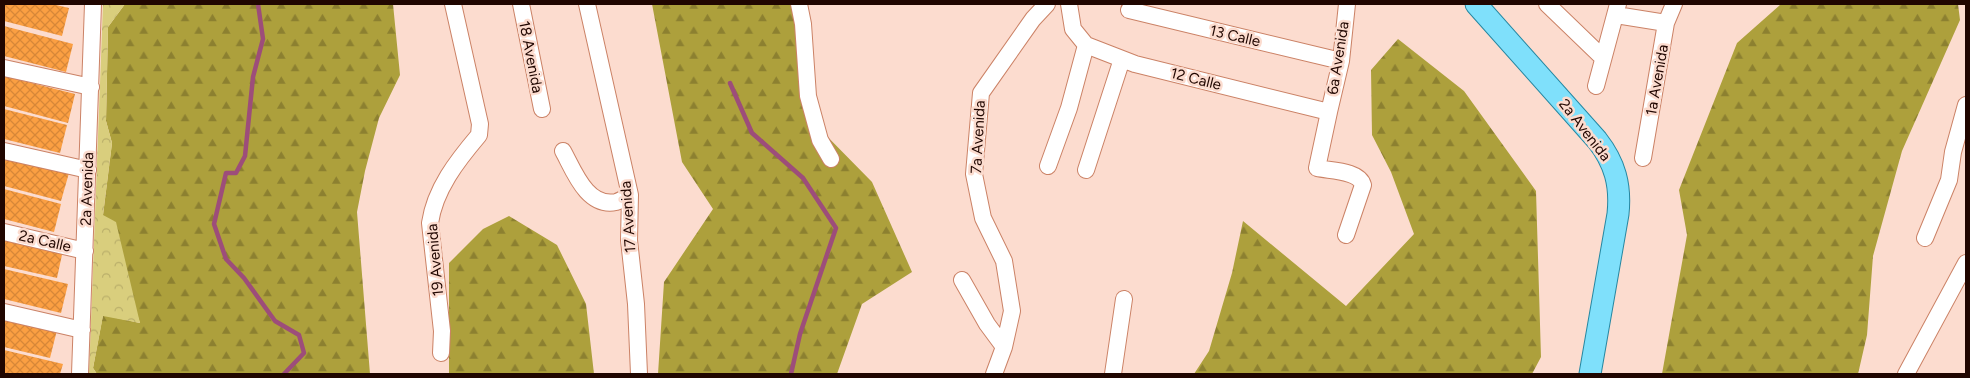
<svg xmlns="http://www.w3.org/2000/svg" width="1970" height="378" viewBox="0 0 1970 378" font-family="Figtree,sans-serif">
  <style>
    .forest { fill: url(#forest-firs) }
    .park { fill: url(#park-crowns) }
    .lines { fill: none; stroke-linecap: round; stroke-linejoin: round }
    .stream { stroke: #9d4d7a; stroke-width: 4.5 }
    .building { fill: url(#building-cross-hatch) }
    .minor-casing { stroke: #cb8266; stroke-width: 18 }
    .major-casing { stroke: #2687a1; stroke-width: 23 }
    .minor { stroke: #fff; stroke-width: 16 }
    .major { stroke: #7fe0fb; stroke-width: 21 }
    .labels { text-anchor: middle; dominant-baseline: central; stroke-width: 5; stroke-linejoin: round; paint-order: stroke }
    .street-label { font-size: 15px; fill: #200600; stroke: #fcdccf }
  </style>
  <defs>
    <pattern id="forest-firs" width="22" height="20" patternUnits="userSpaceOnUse" patternTransform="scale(1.25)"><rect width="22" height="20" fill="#ada03c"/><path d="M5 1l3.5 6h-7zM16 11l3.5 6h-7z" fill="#8c8030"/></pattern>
    <pattern id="park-crowns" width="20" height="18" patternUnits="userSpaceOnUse" patternTransform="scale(1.25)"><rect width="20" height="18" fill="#d9ce7d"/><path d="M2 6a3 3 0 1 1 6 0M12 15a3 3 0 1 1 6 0" fill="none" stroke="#baaf6a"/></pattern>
    <pattern id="building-cross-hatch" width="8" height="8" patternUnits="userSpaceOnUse" patternTransform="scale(1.25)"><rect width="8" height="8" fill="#fb9f42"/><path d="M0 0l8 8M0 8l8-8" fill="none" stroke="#d78738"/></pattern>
  </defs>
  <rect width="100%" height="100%" fill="#fcdccf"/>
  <path class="forest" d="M125 4H393L400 75 379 118 365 171 357 212 370 374H97L93 368 103 315 140 323 103 215 112 143 106 121 108 27Z
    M652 4H793L814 123 872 182 912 272 862 304 837 374H658L664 282 713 209 682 162Z
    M1781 4H1958L1960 20 1902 151 1873 256 1867 335 1858 374H1662L1687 235 1679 190 1737 43Z
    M1398 39 1464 91 1536 191 1541 357 1532 374H1194L1209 351 1232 273 1243 221 1346 306 1414 234 1391 172 1372 135 1371 70Z
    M509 216 557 245 586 304 594 374H449V263L483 229Z"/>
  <path class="park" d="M103 4H125L108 27 106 121 112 143 103 215 116 222 140 323 103 316 93 368 97 374H89Z"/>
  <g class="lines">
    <path class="stream" d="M258 4 263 39 253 77 245 156 236 173H226L214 224 226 259 244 278 275 321 299 335 304 353 284 374
      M730 83 752 133 803 178 836 228 800 334 791 374"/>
  </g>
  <path class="building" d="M4 4H52L69 8 62 36 4 21Z
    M4 26 73 44 66 72 4 56Z
    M4 76 75 94 68 123 4 106Z
    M4 109 67 125 60 153 4 139Z
    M4 156 69 173 61 201 4 186Z
    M4 189 61 204 54 232 4 219Z
    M4 236 63 250 57 278 4 266Z
    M4 269 68 284 61 313 4 299Z
    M4 317 57 330 50 358 4 347Z
    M4 350 63 364 60 374H4Z"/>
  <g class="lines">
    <defs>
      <path id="minor" d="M521 4 542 109
        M587 4 630 195 629 240 636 304 639 374
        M799 4 803 24 808 96 820 140 831 159
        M1069 4 1073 29 1086 45 1135 64 1329 112 1317 168C1330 171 1359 170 1363 185L1346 235
        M1547 4 1602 57
        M1129 10 1341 61
        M1616 15 1666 23
        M4 68 91 87
        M1596 86 1618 4
        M1329 112 1341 61 1347 4
        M4 151 88 170
        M563 151C574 171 587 208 616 202 620 201 626 197 630 195
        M1643 158 1666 23 1674 4
        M1048 166 1069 108 1086 45
        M1086 170 1122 59
        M4 232 85 251
        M1925 238 1949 180 1953 152 1966 105
        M962 280 987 324 1004 347
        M4 312 82 330
        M441 353 442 331 430 223C435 189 457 161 479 135L480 124 453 4
        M80 374 93 4
        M994 374 1004 347 1012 311 1004 261 983 218 974 174 981 93 1033 19 1047 4
        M1113 374 1124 299
        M1906 374 1966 263"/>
      <path id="major" d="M1476 4 1597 140C1615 163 1621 185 1618 214L1590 374"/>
    </defs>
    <use href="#minor" class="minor-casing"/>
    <use href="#major" class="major-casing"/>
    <use href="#minor" class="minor"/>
    <use href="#major" class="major"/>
  </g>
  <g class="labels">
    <g class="street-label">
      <text transform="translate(1235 36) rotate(13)">13 Calle</text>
      <text transform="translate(531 57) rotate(79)">18 Avenida</text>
      <text transform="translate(1338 58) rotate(-81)">6a Avenida</text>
      <text transform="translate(1196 79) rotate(14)">12 Calle</text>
      <text transform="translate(1657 80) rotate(-80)">1a Avenida</text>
      <text transform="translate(1585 130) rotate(52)">2a Avenida</text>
      <text transform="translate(978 137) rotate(-87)">7a Avenida</text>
      <text transform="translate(87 189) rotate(-88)">2a Avenida</text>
      <text transform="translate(628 217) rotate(-94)">17 Avenida</text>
      <text transform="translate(45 241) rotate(13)">2a Calle</text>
      <text transform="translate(435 260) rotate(-95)">19 Avenida</text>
    </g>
  </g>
  <rect width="1970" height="378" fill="none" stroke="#200600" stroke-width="10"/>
</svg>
